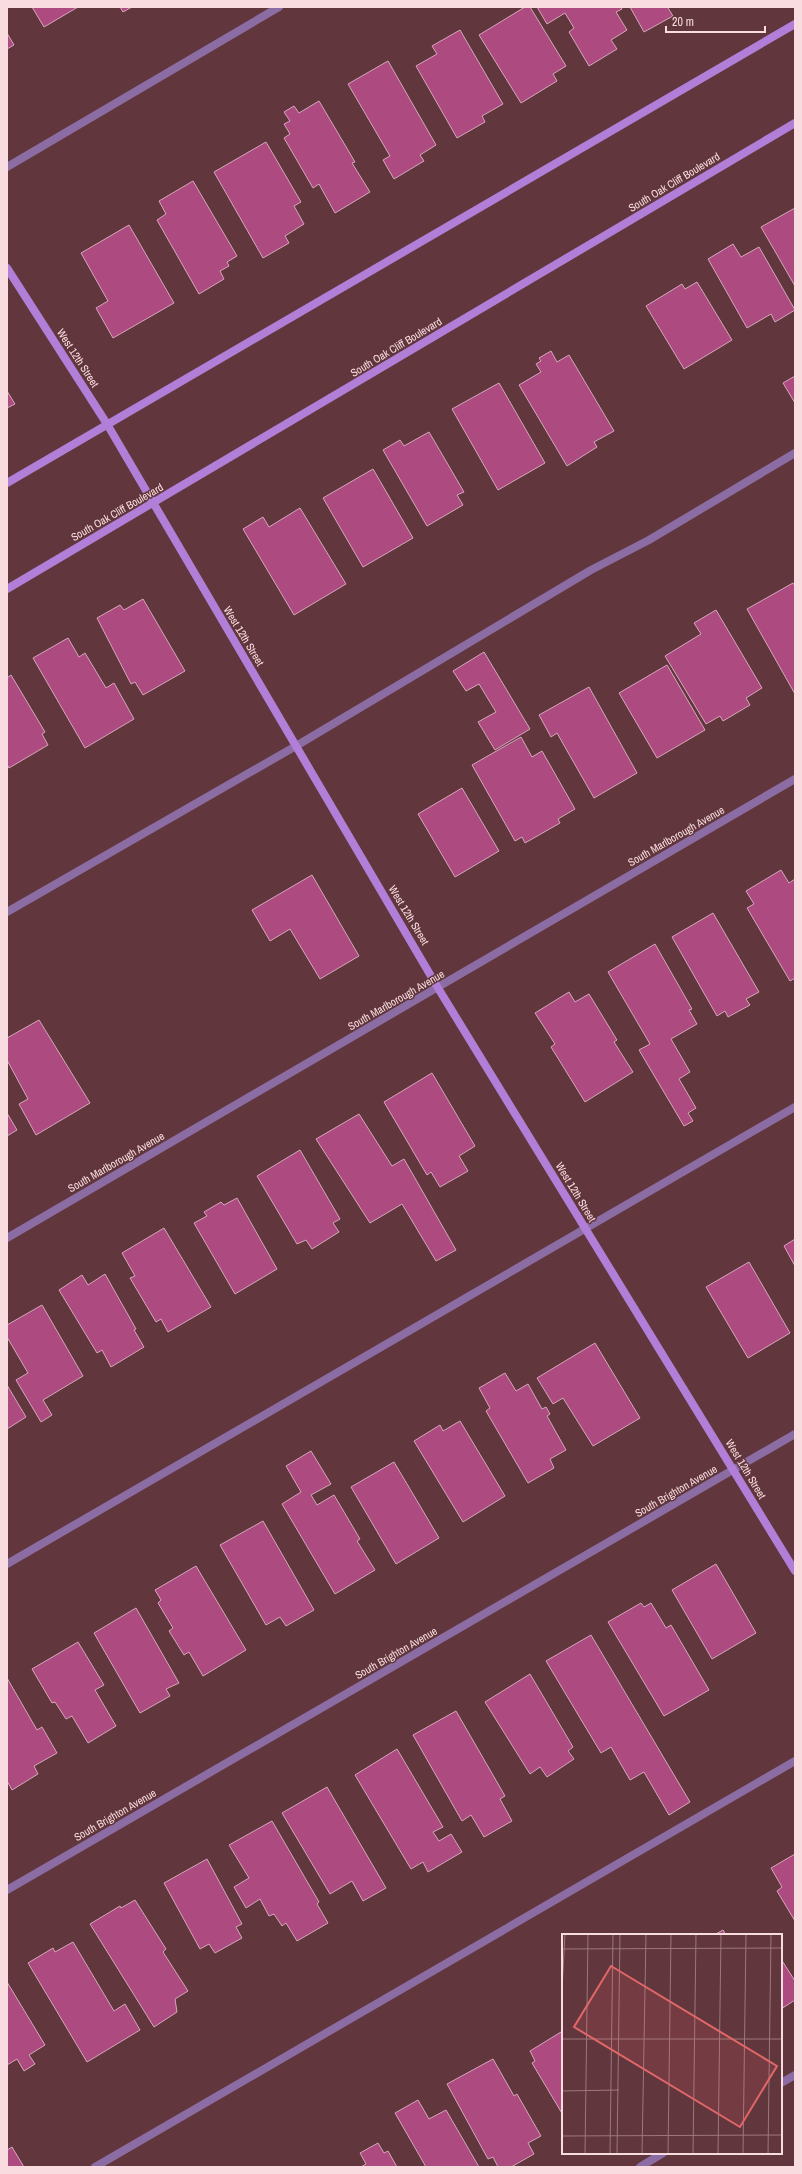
<svg xmlns="http://www.w3.org/2000/svg" width="802" height="2174" viewBox="0 0 802 2174" font-family="'Archivo Narrow',sans-serif">
  <style>
    .building { fill: #ad4b80; stroke: #d5a7bc }
    .lines { fill: none; stroke-linecap: round; stroke-linejoin: round }
    .lane { stroke: #8b6ca3; stroke-width: 8 }
    .street { stroke: #8b6ca3; stroke-width: 8 }
    .secondary { stroke: #b27fd8; stroke-width: 8 }
    .labels { text-anchor: middle; dominant-baseline: central; stroke-width: 3; stroke-linejoin: round; paint-order: stroke }
    .street-label { font-size: 11px; fill: #f8dcdf; stroke: #61363d }
    .inset-road { fill: none; stroke: #9d787e; stroke-width: 1 }
    .view { fill: #e26768; fill-opacity: 0.15; stroke: #e26768; stroke-width: 2 }
    .inset-edge { fill: none; stroke: #f8dcdf; stroke-width: 2 }
  </style>
  <rect width="100%" height="100%" fill="#61363d"/>
  <path class="building" d="M32 7H78L44 27Z
    M120 7H132L123 12Z
    M525 7H530L566 66 553 74 557 81 521 103 479 35Z
    M537 7H621L622 9 616 12 627 30 611 40 617 49 589 66 569 32 574 28 565 13 547 24Z
    M630 7H669L668 8 673 16 644 32Z
    M460 30 503 104 482 116 485 122 457 138 416 66 437 54 432 46Z
    M7 33 14 45 7 49Z
    M388 61 436 145 420 155 424 161 394 179 383 160 390 156 348 84Z
    M319 101 355 162 352 163 370 192 335 213 319 184 313 188 284 138 290 134 284 124 290 121 284 112 294 106 299 113Z
    M266 142 301 202 294 206 304 224 285 236 289 243 263 258 214 172Z
    M193 181 237 256 227 262 229 266 220 271 224 279 199 294 157 220 166 214 159 201Z
    M795 208V286L761 227Z
    M129 225 174 303 113 338 96 308 108 301 81 253Z
    M733 244 741 257 759 247 795 310 775 322 771 314 747 328 708 259Z
    M697 282 732 340 684 369 646 306 682 284 685 289Z
    M551 351 557 362 569 355 614 431 594 442 597 447 567 466 519 385 541 372 536 364 541 361 539 358Z
    M795 376V403L783 383Z
    M499 383 545 463 498 490 452 409Z
    M7 391 15 404 7 408Z
    M429 432 464 492 457 495 463 505 427 526 383 450 400 440 404 446Z
    M373 469 413 538 363 567 323 498Z
    M300 508 346 584 294 615 243 529 263 517 269 527Z
    M793 583 795 586V694L747 609Z
    M143 599 185 671 143 695 135 682 131 684 97 618 120 605 124 610Z
    M716 610 762 688 746 698 750 705 723 721 720 716 706 724 665 656 701 634 694 623Z
    M68 638 79 657 85 653 106 688 114 683 134 719 85 748 33 658Z
    M484 652 530 729 495 750 478 722 496 712 479 684 466 691 453 671Z
    M667 665 705 730 657 758 619 693Z
    M11 675 45 732 42 734 48 745 9 768 7 764V678Z
    M589 687 637 773 594 798 557 733 551 737 539 715Z
    M521 737 532 757 542 751 575 809 558 819 560 823 525 843 522 837 515 841 472 765Z
    M462 788 499 851 455 877 418 814Z
    M781 870 789 883 795 879V978L790 981 747 908 754 904 746 891Z
    M312 875 359 956 320 979 290 929 270 941 252 910Z
    M713 913 759 992 746 999 750 1005 728 1017 725 1011 717 1016 672 937Z
    M655 944 692 1009 689 1010 697 1024 671 1039 690 1072 679 1079 696 1108 688 1113 693 1121 684 1126 639 1050 650 1044 608 972Z
    M569 992 575 1002 589 994 617 1040 614 1042 633 1072 585 1102 551 1047 555 1044 535 1013Z
    M39 1020 90 1103 36 1135 19 1104 28 1099 7 1060V1038Z
    M432 1073 475 1146 459 1156 468 1171 440 1187 431 1172 427 1175 384 1102Z
    M7 1113 17 1130 7 1136Z
    M359 1114 392 1166 404 1159 456 1250 436 1261 402 1204 370 1223 316 1139Z
    M300 1150 340 1219 333 1223 339 1232 312 1249 306 1240 297 1244 257 1176Z
    M237 1198 277 1269 235 1294 194 1223 207 1216 204 1212 221 1202 224 1205Z
    M164 1228 211 1307 168 1332 161 1319 156 1322 130 1278 135 1276 122 1253Z
    M795 1239V1266L784 1246Z
    M749 1262 790 1333 748 1358 706 1287Z
    M105 1274 136 1329 134 1330 144 1347 111 1367 102 1350 97 1353 59 1290 82 1275 88 1285Z
    M42 1305 83 1376 43 1400 52 1415 41 1422 16 1380 28 1373 7 1337V1325Z
    M595 1343 640 1418 593 1446 563 1398 553 1404 537 1378Z
    M505 1373 516 1391 528 1384 542 1409 546 1407 550 1414 547 1416 566 1450 550 1459 554 1468 528 1483 486 1411 490 1408 479 1388Z
    M7 1385 26 1417 7 1429Z
    M460 1421 505 1496 463 1522 414 1441 440 1425 443 1431Z
    M311 1451 331 1484 311 1495 317 1505 334 1495 360 1539 357 1541 375 1570 335 1594 282 1504 301 1492 286 1466Z
    M394 1462 439 1538 396 1564 351 1487Z
    M263 1521 314 1610 286 1626 280 1617 266 1625 220 1545Z
    M716 1564 756 1633 712 1659 672 1590Z
    M196 1566 246 1650 203 1676 189 1652 184 1655 169 1631 173 1628 158 1603 161 1600 155 1590Z
    M641 1603 644 1607 651 1603 666 1628 671 1625 709 1690 664 1716 608 1622Z
    M136 1608 179 1683 166 1689 170 1696 140 1713 94 1633Z
    M591 1635 690 1802 669 1815 644 1772 630 1780 611 1747 601 1753 546 1661Z
    M78 1642 104 1685 95 1690 116 1726 88 1743 72 1716 66 1719 55 1702 52 1703 32 1669Z
    M530 1674 573 1747 568 1751 574 1759 547 1777 540 1767 530 1774 485 1702Z
    M7 1678 37 1730 42 1727 57 1753 34 1766 38 1774 12 1790 7 1781Z
    M456 1711 505 1796 500 1799 512 1821 484 1837 471 1815 462 1821 413 1735Z
    M397 1749 443 1827 433 1832 439 1841 451 1834 462 1852 428 1872 423 1862 411 1869 355 1775Z
    M327 1787 386 1888 363 1901 352 1881 330 1894 282 1813Z
    M272 1821 319 1902 317 1904 328 1923 297 1941 286 1923 282 1926 274 1914 269 1916 260 1899 246 1908 234 1887 249 1878 229 1845Z
    M795 1854V1921L777 1891 782 1887 771 1868Z
    M207 1859 242 1924 236 1927 242 1938 215 1953 209 1944 200 1949 164 1883Z
    M135 1900 166 1949 163 1952 188 1991 175 1999 177 2012 154 2027 90 1924 120 1906 121 1908Z
    M723 1930 726 1935H714Z
    M73 1942 114 2011 125 2004 140 2030 87 2062 28 1963 53 1948 55 1952Z
    M781 1959 795 1981V2000L781 2009Z
    M7 1982 45 2045 29 2055 35 2064 24 2071 17 2059 7 2065Z
    M561 2032 563 2035V2115L532 2063 535 2061 530 2051Z
    M493 2059 514 2096 517 2094 541 2136 528 2143 534 2154 511 2167H498L493 2157 488 2159 447 2084Z
    M418 2100 429 2119 446 2110 479 2167H426L395 2113Z
    M378 2143 384 2153 388 2151 397 2167H361L366 2164 360 2153Z
    M12 2147 24 2167H7V2150Z"/>
  <g class="lines">
    <path class="lane" d="M7 167 279 7
      M7 912 296 746 591 570 649 540 795 453
      M7 1564 795 1107
      M95 2167 795 1761"/>
    <path class="street" d="M7 1238 795 779
      M7 1890 795 1434
      M781 2083 795 2075
      M640 2167 663 2153"/>
    <path class="secondary" d="M7 268 107 424 438 988 795 1571
      M7 483 795 24
      M7 589 795 123"/>
  </g>
  <g class="labels">
    <g class="street-label">
      <text transform="translate(674 182) rotate(-31)">South Oak Cliff Boulevard</text>
      <text transform="translate(396 347) rotate(-31)">South Oak Cliff Boulevard</text>
      <text transform="translate(78 358) rotate(57)">West 12th Street</text>
      <text transform="translate(117 512) rotate(-30)">South Oak Cliff Boulevard</text>
      <text transform="translate(244 636) rotate(59)">West 12th Street</text>
      <text transform="translate(676 836) rotate(-30)">South Marlborough Avenue</text>
      <text transform="translate(409 915) rotate(59)">West 12th Street</text>
      <text transform="translate(396 1000) rotate(-30)">South Marlborough Avenue</text>
      <text transform="translate(116 1162) rotate(-30)">South Marlborough Avenue</text>
      <text transform="translate(576 1192) rotate(59)">West 12th Street</text>
      <text transform="translate(746 1469) rotate(59)">West 12th Street</text>
      <text transform="translate(676 1491) rotate(-30)">South Brighton Avenue</text>
      <text transform="translate(396 1653) rotate(-30)">South Brighton Avenue</text>
      <text transform="translate(115 1815) rotate(-30)">South Brighton Avenue</text>
    </g>
  </g>
  <g transform="translate(562 1934)">
    <rect width="220" height="220" fill="#61363d"/>
    <path class="inset-road" d="M0 15 220 14M0 55 3 0M0 105H220M0 157 57 156M0 202 220 201M23 220 26 0M48 220 51 0M55 220 58 0M80 220 84 0M106 220 109 0M131 220 134 0M156 220 159 0M181 220 184 0M206 220 209 0"/>
    <path class="view" d="M49 32 215 132 178 193 12 93Z"/>
    <rect width="220" height="220" class="inset-edge"/>
  </g>
  <rect width="802" height="2174" fill="none" stroke="#f8dcdf" stroke-width="16"/>
  <path d="M666 26v6h99v-6" fill="none" stroke="#f8dcdf" stroke-width="2"/>
  <text x="672" y="26" font-size="12" fill="#f8dcdf" stroke="#61363d" stroke-width="3" paint-order="stroke">20 m</text>
</svg>
